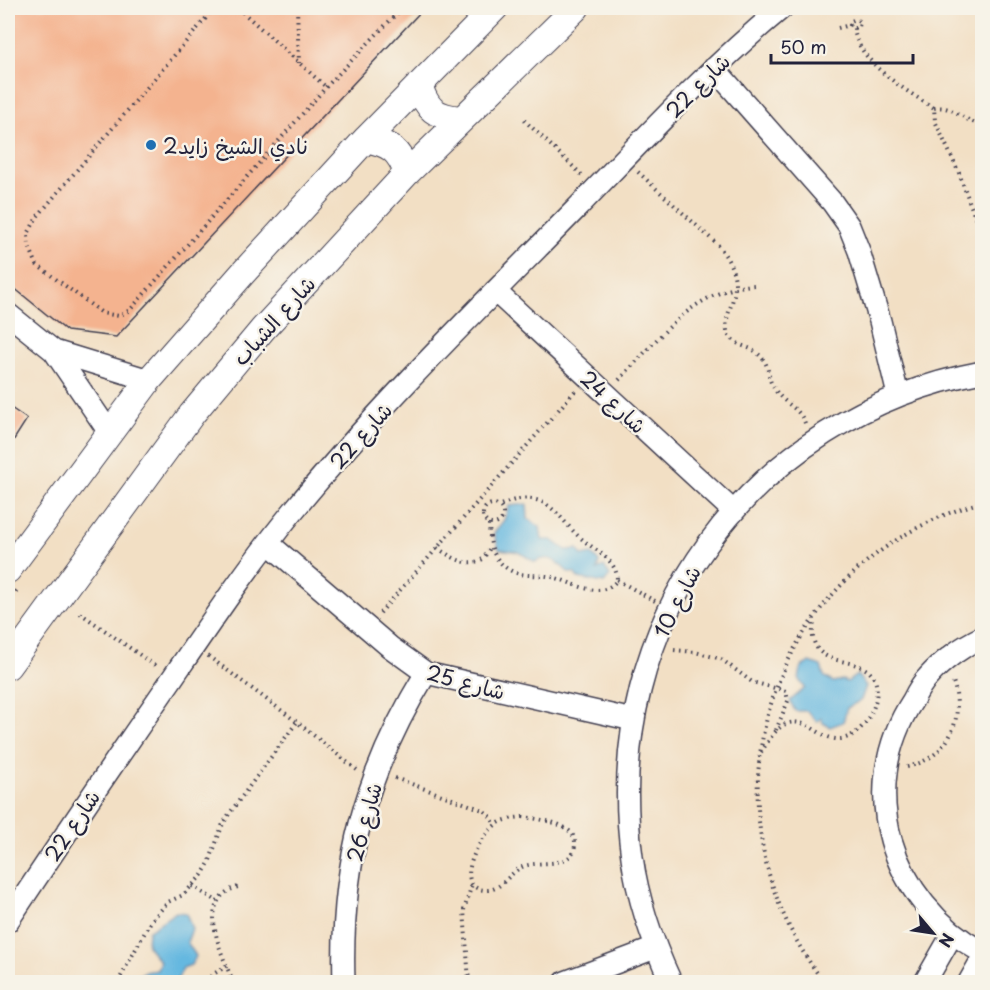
<svg xmlns="http://www.w3.org/2000/svg" width="990" height="990" viewBox="0 0 990 990" font-family="'Playpen Sans','Playpen Sans Arabic',sans-serif">
  <style>
    .water { fill: #65b8e0; stroke: #446d8e; stroke-width: 1.5 }
    .building { fill: #f4b38f }
    .lines { fill: none; stroke-linecap: round; stroke-linejoin: round }
    .minor-casing { stroke: #413e50; stroke-width: 24 }
    .tertiary-casing { stroke: #413e50; stroke-width: 28 }
    .path { stroke: #413e50; stroke-width: 4; stroke-dasharray: 1.5 4.5; stroke-linecap: butt }
    .minor { stroke: #fff; stroke-width: 21 }
    .tertiary { stroke: #fff; stroke-width: 26 }
    .poi-dot { fill: #1f6fb2; stroke: #f7f3e8; stroke-width: 2 }
    .labels { text-anchor: middle; dominant-baseline: central; stroke-width: 5; stroke-linejoin: round; paint-order: stroke }
    .street-label { font-size: 21px; fill: #22223b; stroke: #f7f3e8 }
    .poi-label { font-size: 21px; fill: #22223b; stroke: #f7f3e8; text-anchor: start }
  </style>
  <rect width="100%" height="100%" fill="#f7f3e8"/>
  <filter id="ink" filterUnits="userSpaceOnUse"><feTurbulence type="fractalNoise" baseFrequency=".0167" numOctaves="2"/><feDisplacementMap in="SourceGraphic" scale="12" xChannelSelector="R" yChannelSelector="G"/><feConvolveMatrix kernelMatrix="1 2 1 2 8 2 1 2 1" color-interpolation-filters="sRGB"/></filter>
  <filter id="wash" filterUnits="userSpaceOnUse"><feTurbulence type="fractalNoise" baseFrequency=".008" numOctaves="4" result="noise"/><feDisplacementMap in="SourceGraphic" scale="24" xChannelSelector="R" yChannelSelector="G"/><feGaussianBlur stdDeviation="1.35" result="paint"/><feColorMatrix in="noise" values="0 0 0 0 0 0 0 0 0 0 0 0 0 0 0 0 0 1.4 0 .05"/><feComposite in="paint" operator="in"/></filter>
  <g filter="url(#wash)">
    <rect width="100%" height="100%" fill="#f2dfc4"/>
    <path class="water" d="M527 504 528 519 540 527 542 540H552L566 550 578 549 582 556 592 554 599 562 597 570 604 566 610 576 604 583 578 578 574 573H569C558 563 550 553 535 562L519 552 499 549 494 533 504 520 509 506Z
      M810 662 821 666 824 676 833 682 842 680 847 682 857 675 866 686 861 700 847 708 843 722 830 727 823 723 821 718 817 722 807 711H795L790 701 805 688 799 680 801 667Z
      M176 912 186 913 192 929 187 942 196 956 191 965 183 968 176 982H137V977L144 972 157 970 160 962 147 945 148 931Z"/>
    <g id="blocks">
      <path class="building" d="M8 8H424L116 337 67 331 8 283Z
        M8 406 27 419 8 449Z"/>
    </g>
  </g>
  <g filter="url(#ink)">
    <use href="#blocks" fill-opacity="0" stroke="#413e50" stroke-width="1.5"/>
    <g class="lines">
      <defs>
        <path id="minor" d="M714 68 832 202 849 226 859 251 880 321 898 395
          M495 291 733 511
          M8 314 54 351 109 432
          M54 351 149 380
          M268 543 390 647 426 673 633 720
          M982 637C963 646 942 661 928 677 922 683 917 692 913 700 855 789 890 902 982 952
          M8 921C60 842 113 764 167 686 208 626 248 566 294 510 381 404 479 308 575 210 642 141 708 69 782 8
          M344 982C340 865 365 773 426 673
          M565 982 655 948
          M671 982C653 943 638 901 632 857 599 624 752 415 982 372
          M925 982 953 933
          M969 982 982 959"/>
        <path id="tertiary" d="M419 85C427 110 435 116 460 119
          M366 139C390 144 399 150 407 173
          M8 570 149 380 243 273 366 139 495 8
          M8 666 192 414 263 329 407 173 576 8"/>
      </defs>
      <use href="#minor" class="minor-casing"/>
      <use href="#tertiary" class="tertiary-casing"/>
      <path class="path" d="M212 8 207 17 37 217 28 234 29 246 37 265 102 313 119 316 130 310 326 87 402 8
        M238 8 326 87
        M297 8 299 63
        M387 8 395 14
        M838 28 850 25
        M854 28 859 27 860 22 856 19 851 21 850 25 854 28C857 62 908 92 934 108L935 121 959 173 982 237
        M934 108C953 104 964 122 982 125
        M524 120 582 175
        M638 172 719 246C731 263 739 278 733 299 729 313 724 321 728 335 731 338 735 342 739 344 744 347 751 348 756 352 773 366 765 375 774 388 783 405 800 406 806 426
        M619 380C660 338 692 290 754 285
        M483 514a10 10 0 1 1 20 0a10 10 0 1 1-20 0Z
        M489 524C490 541 490 554 504 566 519 579 535 573 552 577 571 581 601 602 617 580 617 573 615 568 611 563 603 553 591 547 582 539 566 527 556 505 536 500 523 496 511 501 500 505
        M437 548C452 557 466 568 483 559L490 548
        M617 580 655 601
        M8 601 17 590
        M80 613 157 667
        M380 613 575 391
        M674 650 695 652 721 659 752 682 786 691 788 701 776 730
        M208 656 297 722 357 770
        M761 752C769 741 776 726 789 723 808 719 819 737 836 739 861 742 885 700 874 678 861 654 818 670 813 637 812 632 814 625 814 619
        M907 767C950 757 966 718 952 678
        M395 778 483 810 491 817 495 825
        M523 817C539 819 576 823 575 844 575 850 572 856 566 859 553 866 535 861 522 867 509 873 502 889 488 890 449 891 480 834 497 824 505 819 514 818 523 817Z
        M192 886 217 901
        M118 982 151 921 168 902 183 895 202 875 209 863 222 826 229 814 297 722
        M200 982 227 966
        M233 982C222 954 194 899 238 887
        M469 982 464 910 472 884
        M824 982C689 808 769 562 982 502"/>
      <use href="#minor" class="minor"/>
      <use href="#tertiary" class="tertiary"/>
    </g>
  </g>
  <circle class="poi-dot" cx="151" cy="145" r="6"/>
  <g class="labels">
    <g class="street-label">
      <text transform="translate(697 85) rotate(-45)">شارع 22</text>
      <text transform="translate(273 320) rotate(-48)">شارع الشباب</text>
      <text transform="translate(614 401) rotate(43)">شارع 24</text>
      <text transform="translate(360 435) rotate(-48)">شارع 22</text>
      <text transform="translate(676 601) rotate(-63)">شارع 10</text>
      <text transform="translate(466 681) rotate(15)">شارع 25</text>
      <text transform="translate(363 822) rotate(-75)">شارع 26</text>
      <text transform="translate(71 825) rotate(-56)">شارع 22</text>
    </g>
    <g class="poi-label">
      <text x="163" y="145">نادي الشيخ زايد2</text>
    </g>
  </g>
  <rect width="990" height="990" fill="none" stroke="#f7f3e8" stroke-width="30"/>
  <g transform="translate(933 933) rotate(119)" stroke="#f7f3e8" stroke-width="4.5" paint-order="stroke">
  <path d="M0-4.5L10 22L0 15L-10 22Z" fill="#22223b"/>
  <text y="-9" font-size="16" font-weight="bold" text-anchor="middle" fill="#22223b">N</text>
  </g>
  <path d="M771 54v9h142v-9" fill="none" stroke="#22223b" stroke-width="3"/>
  <text x="780" y="54" font-size="18" fill="#22223b" stroke="#f7f3e8" stroke-width="4.5" paint-order="stroke">50 m</text>
</svg>
